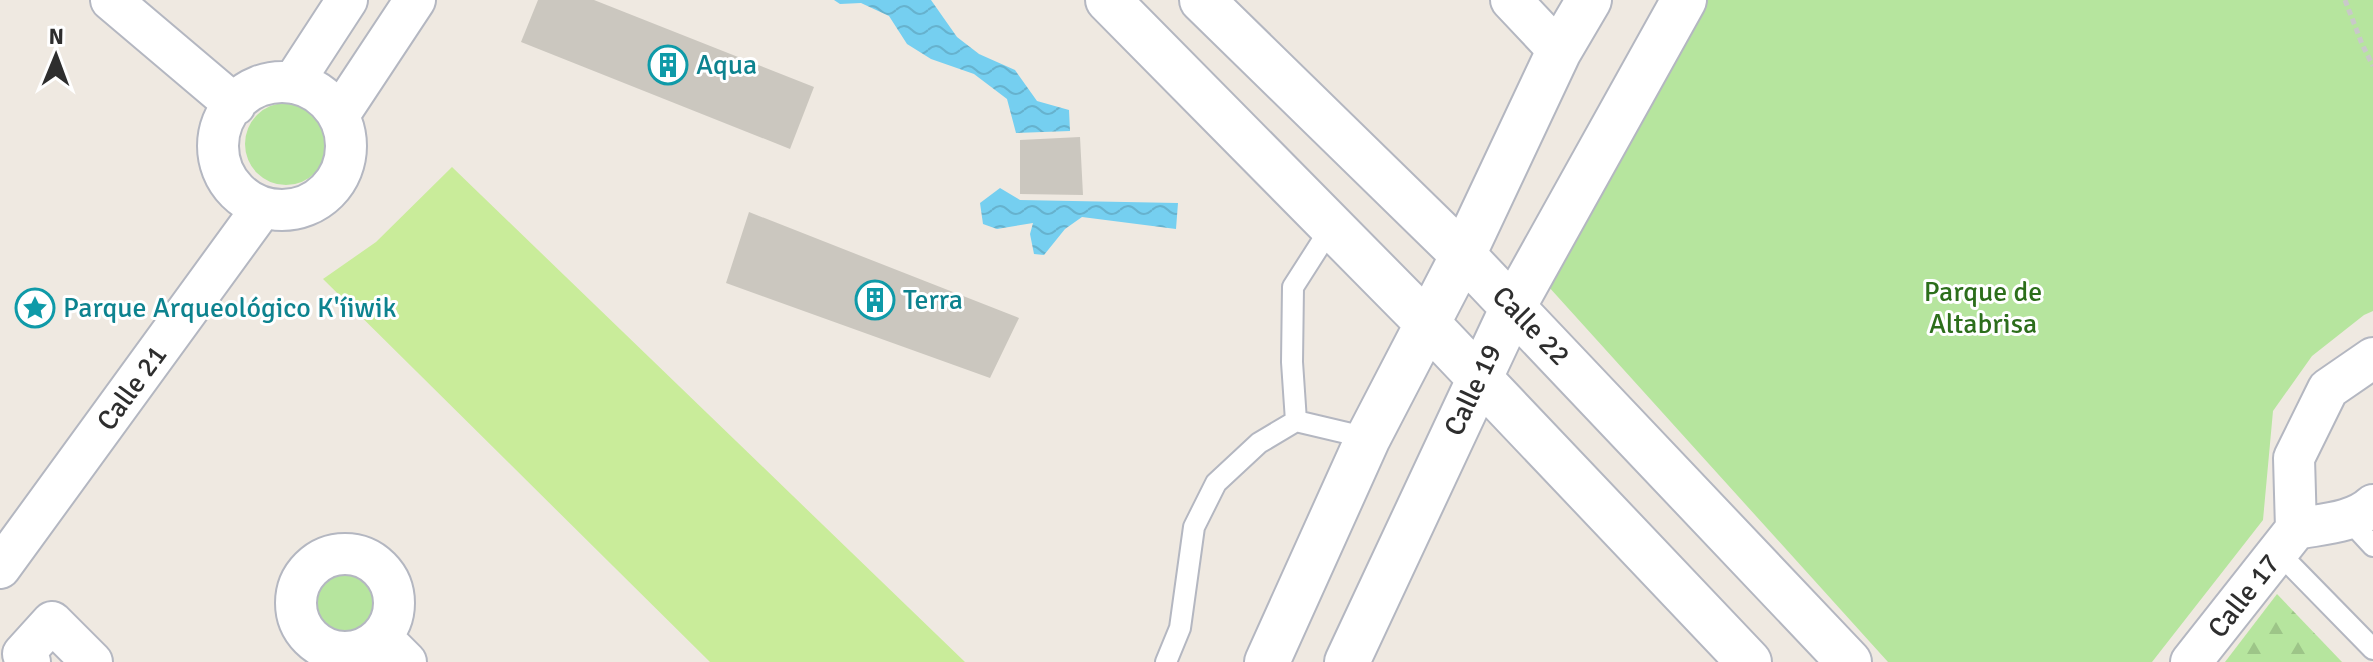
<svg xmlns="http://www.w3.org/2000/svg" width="2373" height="662" viewBox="0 0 2373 662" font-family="Signika,sans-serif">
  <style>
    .green { fill: #b6e59e }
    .forest { fill: url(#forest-firs) }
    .pitch { fill: #c9ec9a }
    .water { fill: url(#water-waves) }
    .building { fill: #cbc7bf }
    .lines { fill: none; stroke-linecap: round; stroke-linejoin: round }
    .lane-casing { stroke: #b4b7c1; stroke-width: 24 }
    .street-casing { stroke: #b4b7c1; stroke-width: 44 }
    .secondary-casing { stroke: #b4b7c1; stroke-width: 48 }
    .path { stroke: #c9c9c9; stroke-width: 5; stroke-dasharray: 6 4; stroke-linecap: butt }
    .lane { stroke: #fff; stroke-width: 20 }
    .street { stroke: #fff; stroke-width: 40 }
    .secondary { stroke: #fff; stroke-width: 44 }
    .labels { text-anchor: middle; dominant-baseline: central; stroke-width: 6; stroke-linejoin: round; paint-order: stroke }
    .culture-label { font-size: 28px; fill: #0d838f; stroke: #fff; text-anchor: start }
    .park-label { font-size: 28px; fill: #2c6e1b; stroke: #fff }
    .street-label { font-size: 28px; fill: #2e2e2e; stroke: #fff }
  </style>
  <defs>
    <pattern id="forest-firs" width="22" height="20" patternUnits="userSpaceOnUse" patternTransform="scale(2)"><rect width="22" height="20" fill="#b6e59e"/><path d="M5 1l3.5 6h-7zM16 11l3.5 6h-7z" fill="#9dc588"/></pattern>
    <pattern id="water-waves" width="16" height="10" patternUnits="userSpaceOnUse" patternTransform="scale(2)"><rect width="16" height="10" fill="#75cff0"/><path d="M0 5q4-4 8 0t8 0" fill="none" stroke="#66b2ce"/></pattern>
  </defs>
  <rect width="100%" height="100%" fill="#efe9e1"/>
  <path class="green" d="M1702 0H2373V311L2364 315 2312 356 2273 411 2263 520 2152 662H1888L1548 286Z
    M245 144a41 41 0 1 1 82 0a41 41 0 1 1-82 0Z
    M312 602a34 34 0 1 1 68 0a34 34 0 1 1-68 0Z"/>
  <path class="forest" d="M2277 594 2342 662H2225Z"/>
  <path class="pitch" d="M452 167 965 662H710L323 279 376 242Z"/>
  <path class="water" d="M834 0H931L957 37 979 54 1015 70 1037 101 1069 110 1070 131 1016 133 1007 99 974 74 931 59 907 44 889 16 861 3 840 4Z
    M1000 188 1020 200 1178 203 1176 229 1082 217 1065 229 1044 255 1034 254 1030 234 1033 223 997 229 983 224 980 203Z"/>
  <path class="building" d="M538 0H594L814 87 790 149 521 42Z
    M1080 137 1083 195 1020 194V140Z
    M749 212 1019 318 990 378 726 283Z"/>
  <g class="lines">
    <defs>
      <path id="lane" d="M1332 226 1293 287 1292 362 1296 421 1368 438
        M2348 519 2373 546
        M2278 552 2373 649
        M1166 662 1180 628 1194 527 1216 483 1259 443 1296 421"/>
      <path id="street" d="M111 0 235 105
        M1511 0 1559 51
        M218 146a64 64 0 1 1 128 0a64 64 0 1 1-128 0Z
        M293 83 347 0
        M339 115 415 0
        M2296 529C2321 524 2354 523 2373 505
        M296 603a49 49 0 1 1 98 0a49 49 0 1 1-98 0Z
        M0 568 262 208
        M381 637 406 662
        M30 662 23 654 52 622 92 662
        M2191 662 2296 529 2294 458 2328 389 2373 358"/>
      <path id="secondary" d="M1108 0 1428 324 1749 662
        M1202 0 1463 255 1849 662
        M1267 662 1368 438 1463 255 1559 51 1589 0
        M1347 662 1513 307 1684 0"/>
    </defs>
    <use href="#lane" class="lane-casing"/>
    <use href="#street" class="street-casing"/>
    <use href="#secondary" class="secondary-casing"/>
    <path class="path" d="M2345 0 2362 44 2373 66"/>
    <use href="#lane" class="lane"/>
    <use href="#street" class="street"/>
    <use href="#secondary" class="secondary"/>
  </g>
  <defs>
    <symbol id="building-ring" viewBox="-11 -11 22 22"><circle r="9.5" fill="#fff" stroke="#0f9aa8" stroke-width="1.5"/><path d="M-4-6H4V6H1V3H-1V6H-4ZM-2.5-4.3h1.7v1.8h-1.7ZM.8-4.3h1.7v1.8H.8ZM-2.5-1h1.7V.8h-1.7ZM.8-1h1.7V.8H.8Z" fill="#0f9aa8"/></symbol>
    <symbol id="sight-ring" viewBox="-11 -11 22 22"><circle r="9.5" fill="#fff" stroke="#0f9aa8" stroke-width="1.5"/><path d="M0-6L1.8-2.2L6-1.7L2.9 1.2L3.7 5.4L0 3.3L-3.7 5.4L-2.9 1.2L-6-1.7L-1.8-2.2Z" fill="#0f9aa8"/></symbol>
  </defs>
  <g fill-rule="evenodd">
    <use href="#building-ring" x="646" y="43" width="44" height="44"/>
    <use href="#building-ring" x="853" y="278" width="44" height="44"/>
    <use href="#sight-ring" x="13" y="286" width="44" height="44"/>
  </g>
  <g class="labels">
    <g class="culture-label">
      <text x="696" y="65">Aqua</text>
      <text x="903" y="300">Terra</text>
      <text x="63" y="308">Parque Arqueológico K'íiwik</text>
    </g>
    <g class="park-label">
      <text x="1983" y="292">Parque de<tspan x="1983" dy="32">Altabrisa</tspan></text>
    </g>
    <g class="street-label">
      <text transform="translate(1531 326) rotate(46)">Calle 22</text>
      <text transform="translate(132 388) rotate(-54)">Calle 21</text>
      <text transform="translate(1473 390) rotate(-65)">Calle 19</text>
      <text transform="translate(2244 596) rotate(-52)">Calle 17</text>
    </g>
  </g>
  <g transform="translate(56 56) rotate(1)" stroke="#ffffff" stroke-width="6" paint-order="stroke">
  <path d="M0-6L14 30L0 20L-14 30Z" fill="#2e2e2e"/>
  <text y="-12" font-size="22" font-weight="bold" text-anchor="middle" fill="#2e2e2e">N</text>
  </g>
</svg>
